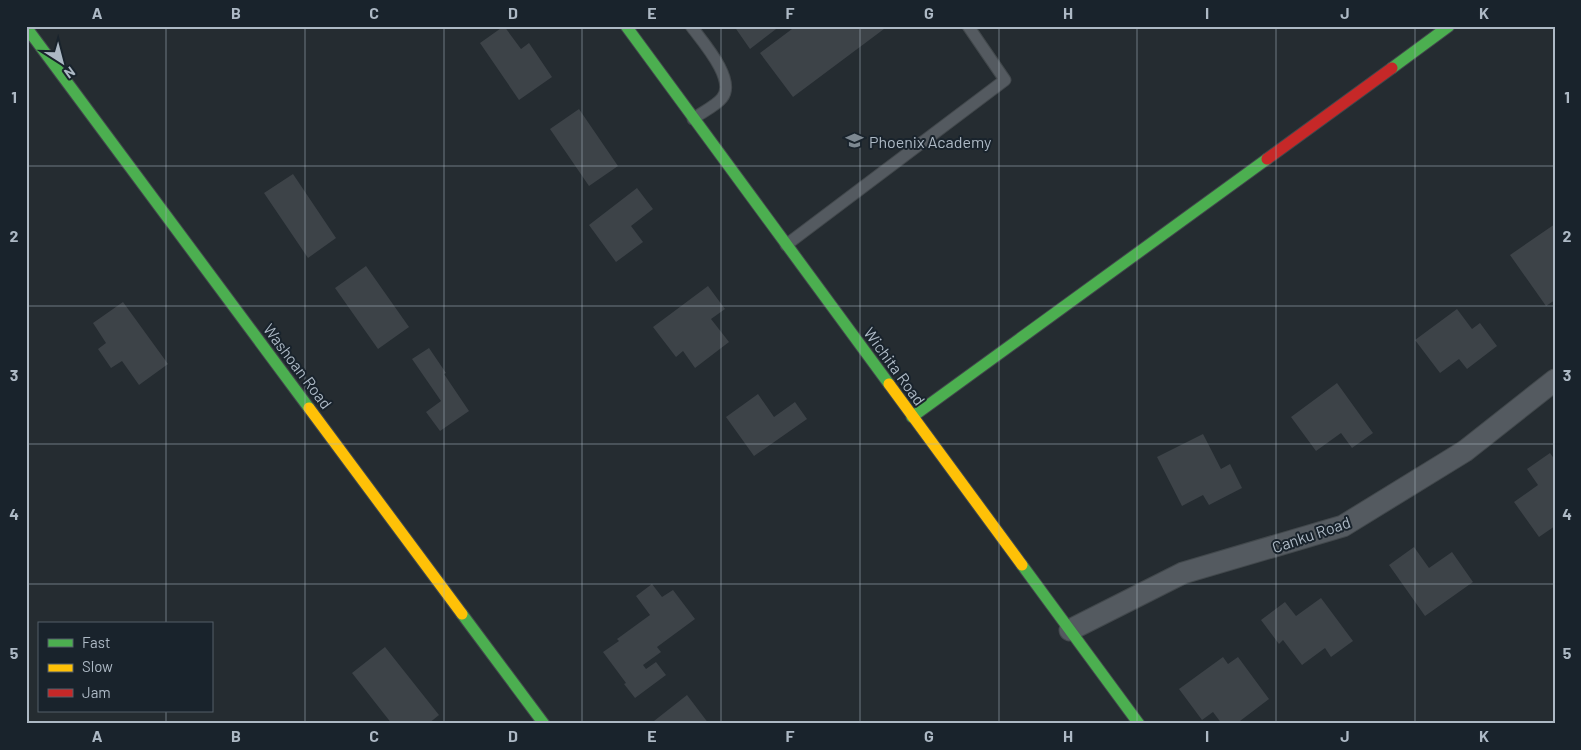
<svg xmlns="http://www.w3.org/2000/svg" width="1581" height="750" viewBox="0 0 1581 750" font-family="Barlow,sans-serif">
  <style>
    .building { fill: #3d4348 }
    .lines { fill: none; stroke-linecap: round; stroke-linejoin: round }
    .lane-casing { stroke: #42484c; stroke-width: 13 }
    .street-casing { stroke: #42484c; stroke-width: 23 }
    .fast-casing { stroke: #42484c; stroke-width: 13 }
    .slow-casing { stroke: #42484c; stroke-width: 13 }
    .jam-casing { stroke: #42484c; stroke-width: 13 }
    .lane { stroke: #545a60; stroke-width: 11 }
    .street { stroke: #545a60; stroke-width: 21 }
    .fast { stroke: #4caf50; stroke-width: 11 }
    .slow { stroke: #ffc107; stroke-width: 11 }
    .jam { stroke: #c62828; stroke-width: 11 }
    .grid { fill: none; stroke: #adb9c5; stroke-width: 1; stroke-opacity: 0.55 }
    .labels { text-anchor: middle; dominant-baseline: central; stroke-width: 4; stroke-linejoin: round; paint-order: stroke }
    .poi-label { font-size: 16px; fill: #adb9c5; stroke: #19232c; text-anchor: start }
    .street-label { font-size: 16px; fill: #adb9c5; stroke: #19232c }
    .neatline { fill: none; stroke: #adb9c5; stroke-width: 2 }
    .grid-label { font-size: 16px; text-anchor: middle; font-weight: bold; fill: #adb9c5 }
  </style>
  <rect width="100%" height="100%" fill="#252c31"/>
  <path class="building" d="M504 26 521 49 529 43 552 77 519 100 480 43Z
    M734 26H780L750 49Z
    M796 26H888L793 97 760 53Z
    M579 109 618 166 589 186 550 129Z
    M293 174 336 238 308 258 264 193Z
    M637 188 653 209 631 226 643 242 616 262 589 225Z
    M1555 224V300L1546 306 1510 255Z
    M366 266 409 327 378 349 335 288Z
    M708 286 725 309 711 319 729 342 695 368 683 351 676 357 653 327Z
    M123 302 168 364 139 385 122 361 111 368 98 349 106 343 93 323Z
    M1457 309 1472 329 1480 323 1497 346 1467 369 1459 359 1440 373 1415 340Z
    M429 348 446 373 444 374 469 411 440 431 426 412 441 401 412 359Z
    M1337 383 1373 433 1352 448 1341 433 1316 451 1291 417Z
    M758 394 774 417 795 402 807 419 754 456 726 417Z
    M1203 434 1221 469 1230 464 1242 488 1209 505 1203 495 1182 506 1157 457Z
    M1550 453 1555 460V526L1539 537 1514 502 1538 485 1527 469Z
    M1414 547 1429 568 1452 552 1473 582 1425 616 1389 565Z
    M652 584 662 597 673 590 695 619 657 647 661 652 643 665 646 669 656 662 666 675 635 698 624 684 626 683 603 652 619 641 617 639 650 615 636 596Z
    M1321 598 1353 641 1331 657 1325 648 1302 665 1283 640 1279 644 1261 620 1285 602 1296 616Z
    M385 647 439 715 428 724H392L352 673Z
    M1223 657 1228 664 1238 657 1269 699 1236 724H1222L1213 712 1202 720 1179 689Z
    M687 695 709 724H656L654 721Z"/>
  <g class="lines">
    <defs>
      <path id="lane" d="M691 26C702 41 737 80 722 98 717 105 701 113 693 119
        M786 245 1005 80 968 26"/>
      <path id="street" d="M1070 630 1183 573 1343 526 1465 451 1555 380"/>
      <path id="fast" d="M626 26 889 384
        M26 27 309 408
        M1392 68 1449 26
        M912 417 1267 159
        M1022 565 1139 724
        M462 614 544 724"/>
      <path id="slow" d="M889 384 1022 565
        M309 408 462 614"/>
      <path id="jam" d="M1267 159 1392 68"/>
    </defs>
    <use href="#lane" class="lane-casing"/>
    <use href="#street" class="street-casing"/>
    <use href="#fast" class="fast-casing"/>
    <use href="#slow" class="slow-casing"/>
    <use href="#jam" class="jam-casing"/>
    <use href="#lane" class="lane"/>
    <use href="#street" class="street"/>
    <use href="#fast" class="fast"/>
    <use href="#slow" class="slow"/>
    <use href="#jam" class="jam"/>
  </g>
  <path class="grid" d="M166 26V624M305 26V724M444 26V724M582 26V724M721 26V724M860 26V724M999 26V724M1137 26V724M1276 26V724M1415 26V724M26 166H1555M26 306H1555M26 444H1555M26 584H1555M166 711V724"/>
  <defs>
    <symbol id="school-bare" viewBox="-9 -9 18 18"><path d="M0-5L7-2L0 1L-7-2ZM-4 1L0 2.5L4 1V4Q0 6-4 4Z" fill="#7d8891" stroke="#19232c" stroke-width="2.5" paint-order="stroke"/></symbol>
  </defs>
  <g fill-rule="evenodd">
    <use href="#school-bare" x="842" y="128" width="25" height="25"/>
  </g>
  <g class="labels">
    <g class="poi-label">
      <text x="869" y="141">Phoenix Academy</text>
    </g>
    <g class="street-label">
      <text transform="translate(298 366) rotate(53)">Washoan Road</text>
      <text transform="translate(895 366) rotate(54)">Wichita Road</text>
      <text transform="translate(1311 534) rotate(-19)">Canku Road</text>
    </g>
  </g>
  <rect width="1581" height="750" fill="none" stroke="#19232c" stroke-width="55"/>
  <rect x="38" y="622" width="175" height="90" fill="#19232c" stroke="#545f69"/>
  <rect x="48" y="639" width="25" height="8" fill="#4caf50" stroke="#545f69"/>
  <text x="82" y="648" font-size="15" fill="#adb9c5">Fast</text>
  <rect x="48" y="664" width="25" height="8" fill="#ffc107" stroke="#545f69"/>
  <text x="82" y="672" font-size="15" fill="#adb9c5">Slow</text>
  <rect x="48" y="689" width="25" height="8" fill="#c62828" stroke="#545f69"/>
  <text x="82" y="698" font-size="15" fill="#adb9c5">Jam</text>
  <g transform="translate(62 62) rotate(144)" stroke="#19232c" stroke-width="4" paint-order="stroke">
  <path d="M0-4L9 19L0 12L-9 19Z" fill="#adb9c5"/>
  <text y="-8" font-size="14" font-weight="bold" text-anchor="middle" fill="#adb9c5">N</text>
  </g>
  <rect x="28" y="28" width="1526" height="694" class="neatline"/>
  <g class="grid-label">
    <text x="97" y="19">A</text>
    <text x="236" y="19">B</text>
    <text x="374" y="19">C</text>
    <text x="513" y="19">D</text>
    <text x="652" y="19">E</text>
    <text x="790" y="19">F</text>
    <text x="929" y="19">G</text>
    <text x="1068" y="19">H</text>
    <text x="1207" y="19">I</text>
    <text x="1345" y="19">J</text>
    <text x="1484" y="19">K</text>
    <text x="14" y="103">1</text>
    <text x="1567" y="103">1</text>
    <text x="14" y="242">2</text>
    <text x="1567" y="242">2</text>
    <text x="14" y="381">3</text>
    <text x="1567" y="381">3</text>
    <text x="14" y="520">4</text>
    <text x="1567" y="520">4</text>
    <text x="14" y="659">5</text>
    <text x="1567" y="659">5</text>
    <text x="97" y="742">A</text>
    <text x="236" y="742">B</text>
    <text x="374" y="742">C</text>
    <text x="513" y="742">D</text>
    <text x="652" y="742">E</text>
    <text x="790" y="742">F</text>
    <text x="929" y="742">G</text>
    <text x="1068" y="742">H</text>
    <text x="1207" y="742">I</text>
    <text x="1345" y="742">J</text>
    <text x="1484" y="742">K</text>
  </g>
</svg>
